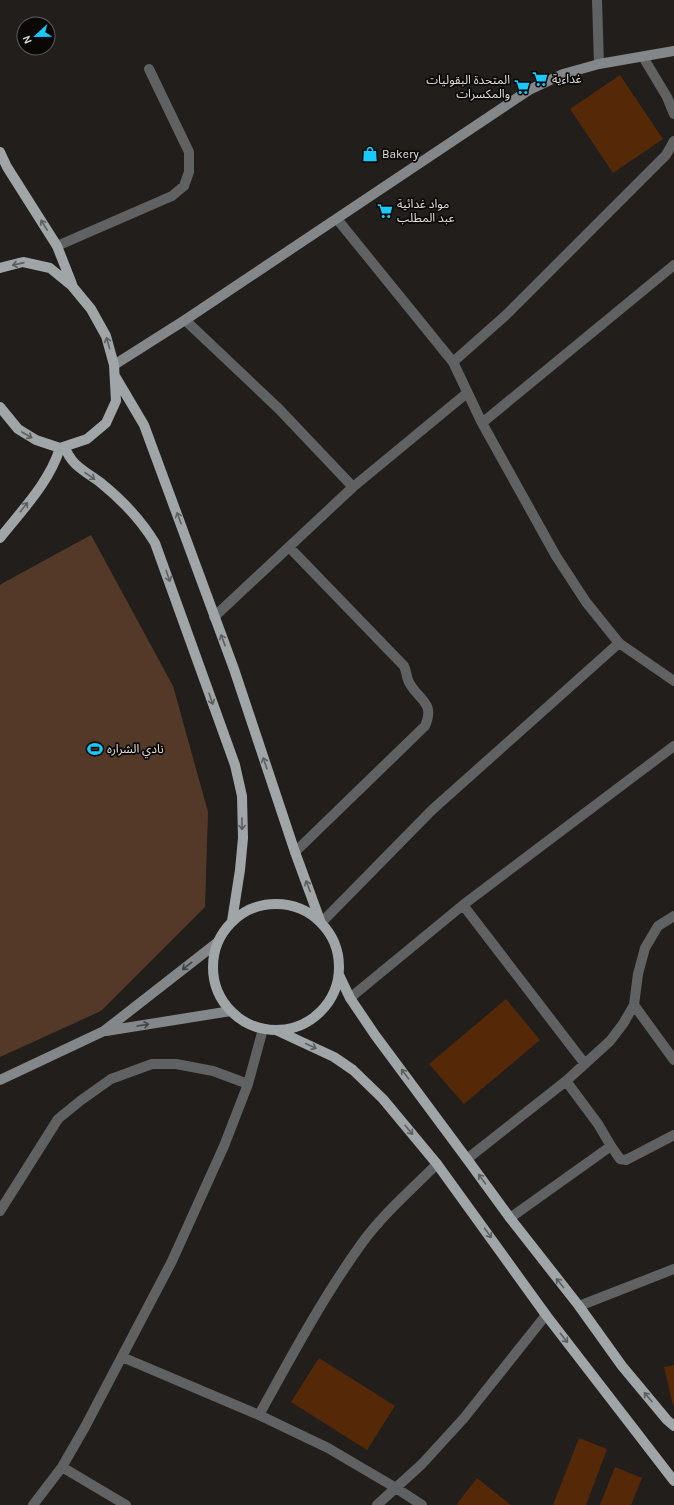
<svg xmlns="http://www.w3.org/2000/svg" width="674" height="1505" viewBox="0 0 674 1505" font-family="Karla,'Noto Sans Arabic',sans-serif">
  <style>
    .green { fill: #553928 }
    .building { fill: #552908 }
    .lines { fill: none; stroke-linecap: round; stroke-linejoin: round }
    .street { stroke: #5f6162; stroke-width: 10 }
    .secondary { stroke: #838789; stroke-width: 10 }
    .primary { stroke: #a0a5a7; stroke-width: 10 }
    .oneway { stroke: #5c5e5f }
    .oneway2 { stroke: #404142 }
    .labels { text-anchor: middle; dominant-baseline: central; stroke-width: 3.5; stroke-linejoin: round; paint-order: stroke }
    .poi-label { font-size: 12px; fill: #e2dfde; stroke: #0a0807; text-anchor: start }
  </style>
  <rect width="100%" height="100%" fill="#221e1b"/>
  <path class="green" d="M91 535 173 686 208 812 205 907 101 1011 0 1057V585L3 583Z"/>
  <path class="building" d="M620 75 663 139 613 173 570 109Z
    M506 999 540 1040 464 1104 429 1064Z
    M319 1358 395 1406 367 1450 291 1402Z
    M674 1365V1405H673L664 1367Z
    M579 1438 607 1449 586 1505H553Z
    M615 1467 642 1478 631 1505H600Z
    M477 1478 511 1505H458L457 1504Z"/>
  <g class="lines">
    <path class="street" d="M597 0 599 64
      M643 57 667 97 674 114
      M337 219 453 362 482 423 556 556 586 602 619 643 674 681
      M57 246 172 196 184 186 189 172V152L149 69
      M185 320 279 409 353 487
      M453 362 506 315 666 155 674 141
      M482 423 674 265
      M289 547 404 666C407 672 406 678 410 684 420 701 435 703 425 726L295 852
      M214 617 353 487 467 393
      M463 905 585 1064
      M321 923 432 810 619 643
      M350 998 463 905 674 746
      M634 1005 674 1060
      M611 1146 620 1159 626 1160 674 1135
      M467 1159 566 1081 610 1041 623 1024 634 1005 638 974 645 948 658 926 674 916
      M0 1211 58 1119 80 1101 111 1079 152 1064H176L213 1071 248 1084
      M510 1218 611 1146 598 1124 566 1081
      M579 1306 674 1269
      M122 1357 259 1415 328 1448 396 1488 422 1505
      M259 1415C291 1357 323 1297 362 1243 383 1214 412 1189 437 1164
      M62 1467 126 1505
      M33 1505 62 1467 85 1427 172 1261 224 1146 248 1084 263 1029
      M377 1505 422 1464 464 1418 546 1315"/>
    <path class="secondary" d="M114 365 185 320 529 90 563 74 599 64 674 51
      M106 1031 231 1011
      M0 1080 104 1031 218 942"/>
    <path class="primary" d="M0 152 7 167 57 246 72 284
      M0 268 23 262 50 268 72 286 91 309 106 336 114 365 116 401 106 423 87 439 60 448 36 440 18 429 0 407
      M115 376 144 425 234 669 295 852 321 923
      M65 447C71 466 87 472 101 483 122 500 141 520 155 543L235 765 242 796 243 838 240 870 232 921
      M0 538C22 510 49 483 60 448
      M213 967a63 63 0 1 1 126 0a63 63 0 1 1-126 0Z
      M339 975 350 998 375 1035 467 1159 510 1218 579 1306 622 1366 667 1420 674 1426
      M276 1030 334 1057 353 1070 383 1099 437 1164 546 1315 674 1481"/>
  </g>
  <defs><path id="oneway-shaft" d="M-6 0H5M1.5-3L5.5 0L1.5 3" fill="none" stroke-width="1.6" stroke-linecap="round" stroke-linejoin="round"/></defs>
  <g class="oneway">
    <use href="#oneway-shaft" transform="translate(44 225) rotate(-122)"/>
    <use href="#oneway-shaft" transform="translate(18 264) rotate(167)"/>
    <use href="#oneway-shaft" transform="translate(108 343) rotate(-106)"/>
    <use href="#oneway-shaft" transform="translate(27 435) rotate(30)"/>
    <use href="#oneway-shaft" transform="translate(90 476) rotate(35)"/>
    <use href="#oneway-shaft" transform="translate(24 507) rotate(-52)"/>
    <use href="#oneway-shaft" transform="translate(179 518) rotate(-110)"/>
    <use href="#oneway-shaft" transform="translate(168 576) rotate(71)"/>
    <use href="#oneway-shaft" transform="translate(223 640) rotate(-110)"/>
    <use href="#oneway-shaft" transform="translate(211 699) rotate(71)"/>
    <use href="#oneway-shaft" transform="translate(265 763) rotate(-109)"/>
    <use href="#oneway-shaft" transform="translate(242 824) rotate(89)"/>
    <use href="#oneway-shaft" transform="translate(308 886) rotate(-111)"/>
    <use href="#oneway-shaft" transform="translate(311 1046) rotate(25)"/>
    <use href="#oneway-shaft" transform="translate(405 1074) rotate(-127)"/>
    <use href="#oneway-shaft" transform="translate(409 1130) rotate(50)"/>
    <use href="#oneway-shaft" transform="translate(482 1179) rotate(-126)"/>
    <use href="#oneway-shaft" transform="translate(488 1233) rotate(54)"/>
    <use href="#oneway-shaft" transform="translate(560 1283) rotate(-128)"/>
    <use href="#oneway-shaft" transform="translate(564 1338) rotate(52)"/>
    <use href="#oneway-shaft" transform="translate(648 1397) rotate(-130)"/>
  </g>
  <g class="oneway2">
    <use href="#oneway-shaft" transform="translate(187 966) rotate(142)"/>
    <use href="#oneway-shaft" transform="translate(143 1025) rotate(-9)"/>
  </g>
  <defs>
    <symbol id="supermarket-bare" viewBox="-9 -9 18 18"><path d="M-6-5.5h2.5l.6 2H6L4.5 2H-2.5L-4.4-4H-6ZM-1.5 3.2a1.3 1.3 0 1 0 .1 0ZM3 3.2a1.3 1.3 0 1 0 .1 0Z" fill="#18cafc" stroke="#0a0807" stroke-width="2.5" paint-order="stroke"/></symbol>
    <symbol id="shop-bare" viewBox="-9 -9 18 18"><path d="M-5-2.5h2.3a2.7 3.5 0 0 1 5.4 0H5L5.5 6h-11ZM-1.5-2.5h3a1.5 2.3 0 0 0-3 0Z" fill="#18cafc" stroke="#0a0807" stroke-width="2.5" paint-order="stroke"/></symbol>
    <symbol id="stadium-bare" viewBox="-9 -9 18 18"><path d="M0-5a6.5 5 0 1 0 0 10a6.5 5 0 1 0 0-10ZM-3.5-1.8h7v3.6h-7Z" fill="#18cafc" stroke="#0a0807" stroke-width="2.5" paint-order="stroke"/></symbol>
  </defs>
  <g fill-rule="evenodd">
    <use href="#supermarket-bare" x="529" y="68" width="22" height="22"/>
    <use href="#supermarket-bare" x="511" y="76" width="22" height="22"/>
    <use href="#shop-bare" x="359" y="143" width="22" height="22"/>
    <use href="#supermarket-bare" x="374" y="200" width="22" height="22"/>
    <use href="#stadium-bare" x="84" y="738" width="22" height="22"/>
  </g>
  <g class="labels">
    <g class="poi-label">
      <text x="552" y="79">غداءية</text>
      <text x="510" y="80" text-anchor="end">المتحدة البقوليات<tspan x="510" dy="14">والمكسرات</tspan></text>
      <text x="382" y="154">Bakery</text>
      <text x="397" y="204">مواد غدائية<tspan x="397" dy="14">عبد المطلب</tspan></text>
      <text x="107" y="749">نادي الشراره</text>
    </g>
  </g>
  <g transform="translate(36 36) rotate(248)"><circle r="19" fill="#0a0807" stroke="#605e5d"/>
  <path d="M0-3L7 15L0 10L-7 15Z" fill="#18cafc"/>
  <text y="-6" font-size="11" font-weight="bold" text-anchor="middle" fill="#e2dfde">N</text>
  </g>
</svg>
